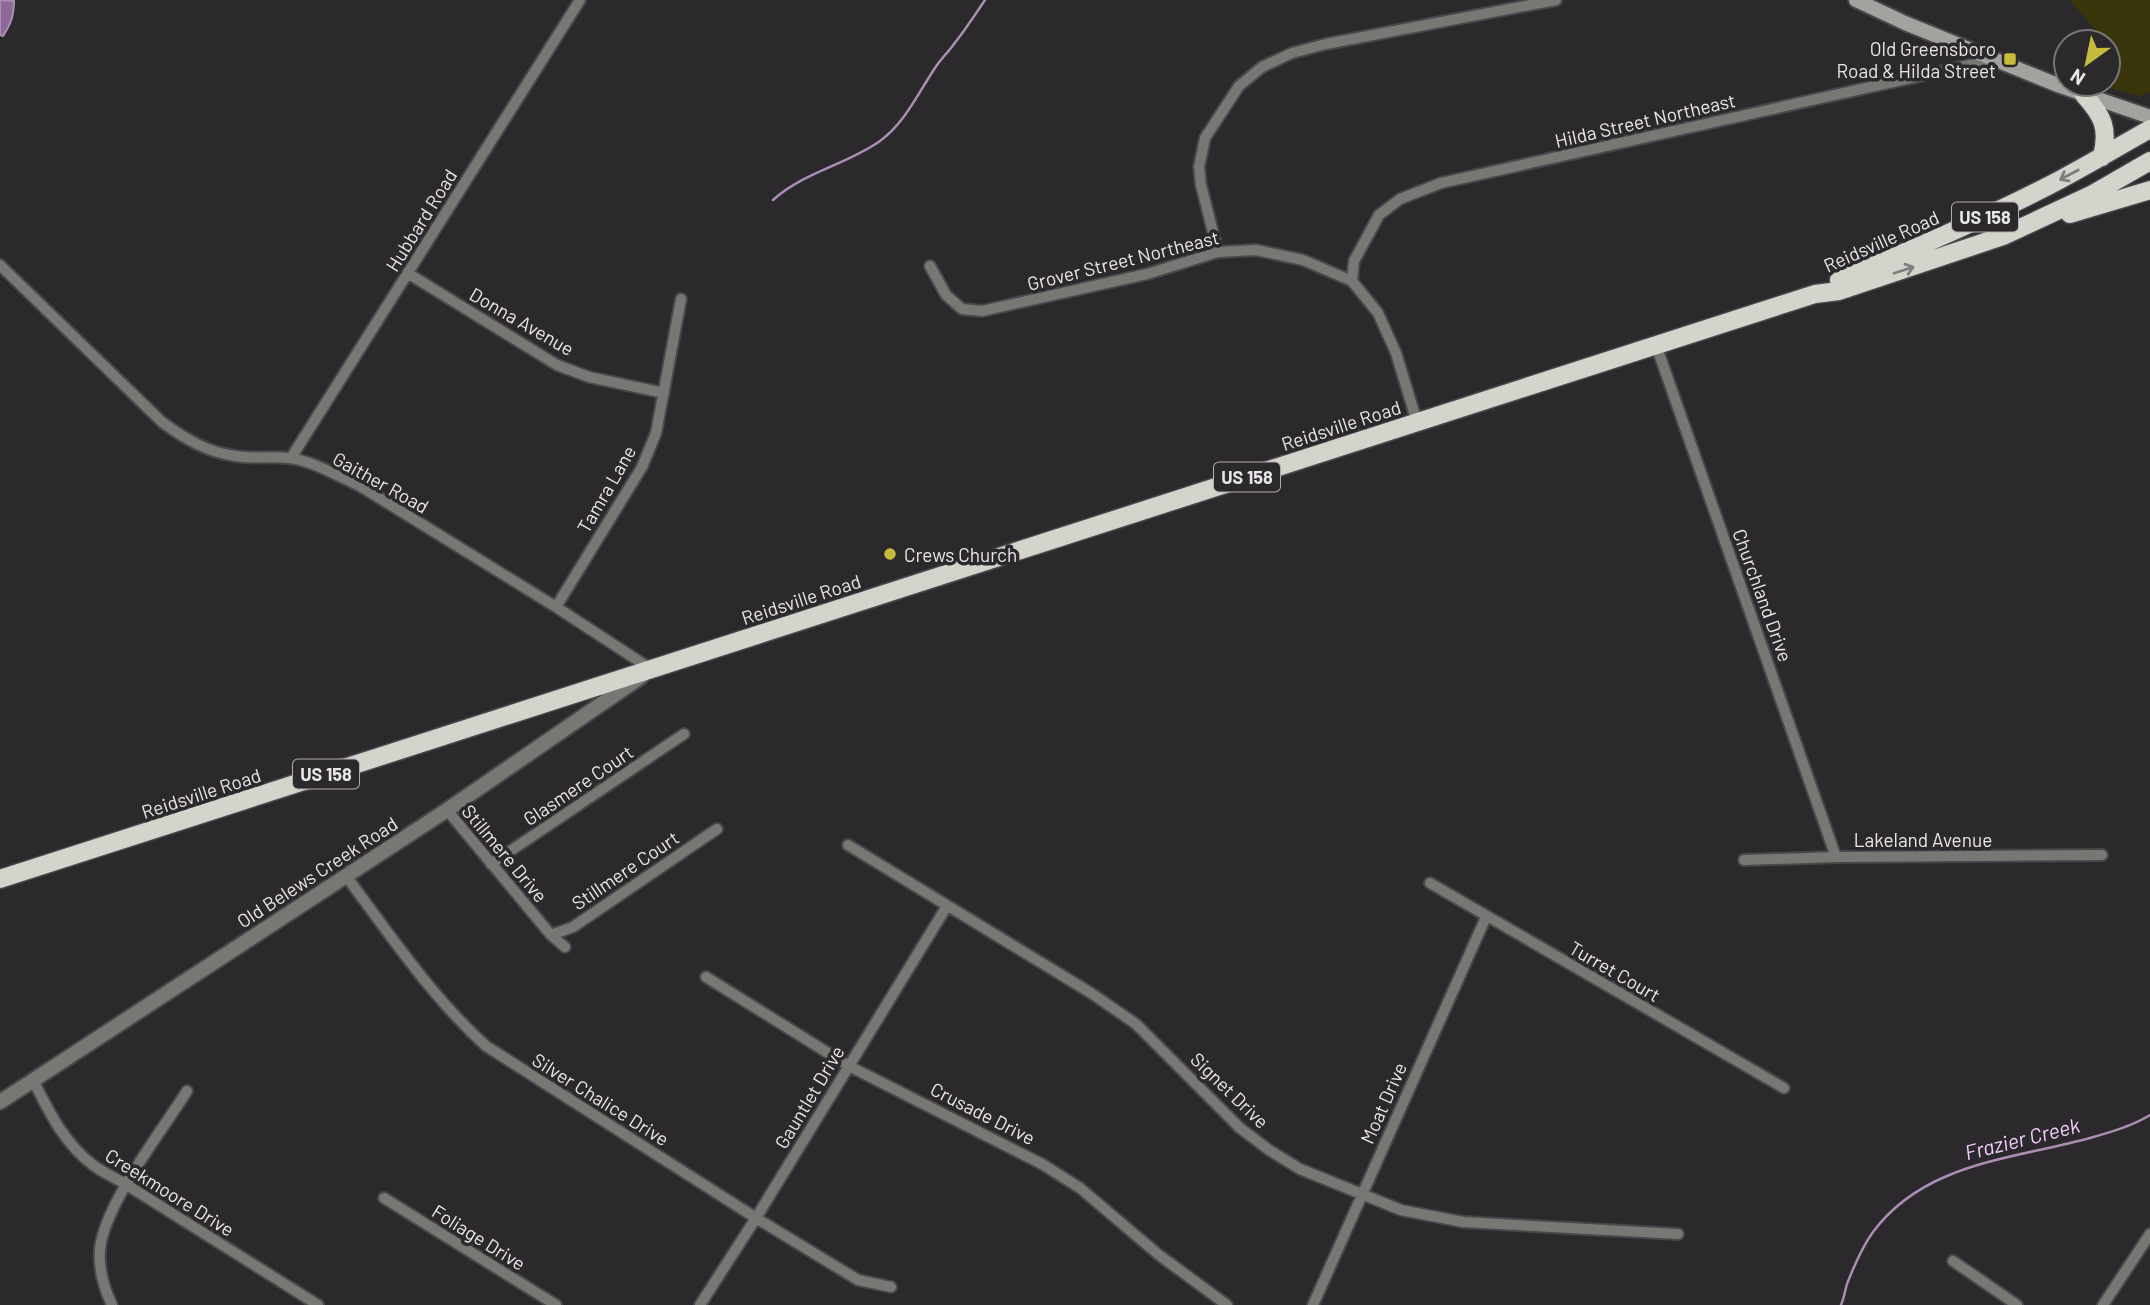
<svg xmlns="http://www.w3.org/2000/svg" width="2150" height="1305" viewBox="0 0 2150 1305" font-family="Barlow,sans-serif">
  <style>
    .green { fill: #39360b }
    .water { fill: #8f689a; stroke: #aa8eb2; stroke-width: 2 }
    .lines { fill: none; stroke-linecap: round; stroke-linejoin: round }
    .stream { stroke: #aa8eb2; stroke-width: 2.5 }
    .minor-casing { stroke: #4a474b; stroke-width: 14 }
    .tertiary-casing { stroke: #4a474b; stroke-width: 18 }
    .secondary-casing { stroke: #4a474b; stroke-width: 18 }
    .trunk-casing { stroke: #4a474b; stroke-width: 21 }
    .minor { stroke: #777774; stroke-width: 10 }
    .tertiary { stroke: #777774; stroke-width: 14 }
    .secondary { stroke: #a2a29e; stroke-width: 14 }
    .trunk { stroke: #d4d4cd; stroke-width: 18 }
    .oneway { stroke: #807e7d }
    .poi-dot { fill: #c5bc3d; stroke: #2c292d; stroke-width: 2.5 }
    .labels { text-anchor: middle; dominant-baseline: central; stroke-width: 7; stroke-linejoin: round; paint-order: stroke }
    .shield { fill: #2c292d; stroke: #b0adb1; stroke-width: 2 }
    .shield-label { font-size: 18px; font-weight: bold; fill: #e9e6e9 }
    .poi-label { font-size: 19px; fill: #e9e6e9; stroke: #2c292d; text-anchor: end }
    .street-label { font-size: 19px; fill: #e9e6e9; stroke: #2c292d }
    .water-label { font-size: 21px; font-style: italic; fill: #f1cefa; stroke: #2c292d }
  </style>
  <rect width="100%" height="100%" fill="#2c292d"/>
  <path class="green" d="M2070 0H2150V92L2140 96 2092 84H2108V42H2090L2095 30Z"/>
  <path class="water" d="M0 0 14 1C14 15 11 24 3 36L0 35Z"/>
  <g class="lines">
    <path class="stream" d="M773 200C804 172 846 165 880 141 906 122 919 91 937 65 942 58 949 51 954 44 965 30 975 15 985 0
      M1841 1305C1844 1298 1845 1291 1847 1284 1854 1266 1862 1247 1873 1232 1925 1162 2014 1159 2090 1138 2111 1132 2132 1126 2150 1115"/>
    <defs>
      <path id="minor" d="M1218 252 1201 185 1199 167 1205 138 1239 86 1262 67 1292 53 1326 44 1556 0
        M0 265 162 422C185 439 207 452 235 456 253 459 271 456 289 458 313 461 338 476 360 486L556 607 651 669
        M930 266 946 295 962 309 982 311 1147 274 1218 252 1256 250 1303 260 1352 281 1378 313 1396 353 1417 422
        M409 274 557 365 589 377 664 393
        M1352 281 1354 261 1379 215 1400 199 1441 183 1996 59
        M1656 345 1836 857
        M291 458 580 0
        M556 607 642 467 656 433 681 299
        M447 810 551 935 565 947
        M848 845 1091 993 1136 1024 1240 1128 1269 1150 1300 1169 1401 1210 1463 1222 1678 1234
        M1744 860 1836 857 2102 855
        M491 864 684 734
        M346 876C390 935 431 996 486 1046L756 1218 858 1280 891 1287
        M1430 883 1784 1088
        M551 935 573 927 717 829
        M706 977 849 1066 1042 1164 1080 1188 1159 1255 1227 1305
        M33 1080C49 1112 64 1143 93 1165 103 1173 116 1178 127 1185L318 1305
        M384 1198 556 1305
        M1953 1261 2017 1305
        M112 1305C103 1286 97 1263 101 1242 111 1196 161 1132 187 1091
        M700 1305 756 1218 947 906
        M1313 1305 1486 917
        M2103 1305 2150 1234"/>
      <path id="tertiary" d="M0 1102 447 810 642 676"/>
      <path id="secondary" d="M1856 0 1905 23 2060 86 2150 117"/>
      <path id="trunk" d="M2084 95C2103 116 2109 128 2102 157
        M2070 214 2150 190
        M1839 280C1909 251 1980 221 2048 186 2083 168 2116 148 2150 129
        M0 879 1787 303 1815 294 1839 291 2003 236 2091 195 2150 161"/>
    </defs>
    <use href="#minor" class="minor-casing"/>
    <use href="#tertiary" class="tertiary-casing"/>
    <use href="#secondary" class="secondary-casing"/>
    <use href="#trunk" class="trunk-casing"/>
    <use href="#minor" class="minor"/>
    <use href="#tertiary" class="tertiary"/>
    <use href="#secondary" class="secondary"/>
    <use href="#trunk" class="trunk"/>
  </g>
  <defs><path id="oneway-shaft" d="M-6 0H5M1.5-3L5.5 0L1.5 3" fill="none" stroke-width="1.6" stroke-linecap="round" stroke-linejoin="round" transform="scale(1.75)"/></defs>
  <g class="oneway">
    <use href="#oneway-shaft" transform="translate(2069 175) rotate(152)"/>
    <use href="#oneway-shaft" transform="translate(1904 270) rotate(-18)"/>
  </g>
  <g class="poi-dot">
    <rect x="2003" y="52" width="14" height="14" rx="3.5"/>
    <circle cx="890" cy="554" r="7"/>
  </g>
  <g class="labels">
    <g class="shield">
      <rect x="1952" y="202.5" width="66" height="29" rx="5"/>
      <rect x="1214" y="462.5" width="66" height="29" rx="5"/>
      <rect x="293" y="759.5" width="66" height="29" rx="5"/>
    </g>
    <g class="shield-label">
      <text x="1985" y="217">US 158</text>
      <text x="1247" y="477">US 158</text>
      <text x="326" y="774">US 158</text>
    </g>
    <g class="poi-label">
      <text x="1996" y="48">Old Greensboro<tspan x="1996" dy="22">Road &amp; Hilda Street</tspan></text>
      <text x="904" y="554" text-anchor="start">Crews Church</text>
    </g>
    <g class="street-label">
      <text transform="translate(1645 120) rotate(-13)">Hilda Street Northeast</text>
      <text transform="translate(421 220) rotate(-58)">Hubbard Road</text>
      <text transform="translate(1881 241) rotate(-24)">Reidsville Road</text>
      <text transform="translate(1123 260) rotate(-14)">Grover Street Northeast</text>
      <text transform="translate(522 321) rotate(30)">Donna Avenue</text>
      <text transform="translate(1341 425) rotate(-18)">Reidsville Road</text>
      <text transform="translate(381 482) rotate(29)">Gaither Road</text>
      <text transform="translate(606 489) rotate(-60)">Tamra Lane</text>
      <text transform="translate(1763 595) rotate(70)">Churchland Drive</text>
      <text transform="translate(801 599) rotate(-18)">Reidsville Road</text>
      <text transform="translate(578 785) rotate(-34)">Glasmere Court</text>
      <text transform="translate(201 793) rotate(-18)">Reidsville Road</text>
      <text x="1923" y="839">Lakeland Avenue</text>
      <text transform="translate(505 853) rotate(50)">Stillmere Drive</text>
      <text transform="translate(625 870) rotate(-34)">Stillmere Court</text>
      <text transform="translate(317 872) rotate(-33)">Old Belews Creek Road</text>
      <text transform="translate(1615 971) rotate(30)">Turret Court</text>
      <text transform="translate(1230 1090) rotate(44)">Signet Drive</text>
      <text transform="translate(809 1097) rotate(-59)">Gauntlet Drive</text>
      <text transform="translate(601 1099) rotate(32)">Silver Chalice Drive</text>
      <text transform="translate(1383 1103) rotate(-66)">Moat Drive</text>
      <text transform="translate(983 1113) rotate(27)">Crusade Drive</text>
      <text transform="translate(170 1192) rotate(32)">Creekmoore Drive</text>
      <text transform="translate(479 1237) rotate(32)">Foliage Drive</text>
    </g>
    <g class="water-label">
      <text transform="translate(2022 1138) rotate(-14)">Frazier Creek</text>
    </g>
  </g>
  <g transform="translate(2087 63) rotate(213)"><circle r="33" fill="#2c292d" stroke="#787578" stroke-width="2"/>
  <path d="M0-5L12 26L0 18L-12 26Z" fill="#c5bc3d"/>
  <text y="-10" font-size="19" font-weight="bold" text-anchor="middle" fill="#e9e6e9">N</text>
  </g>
</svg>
